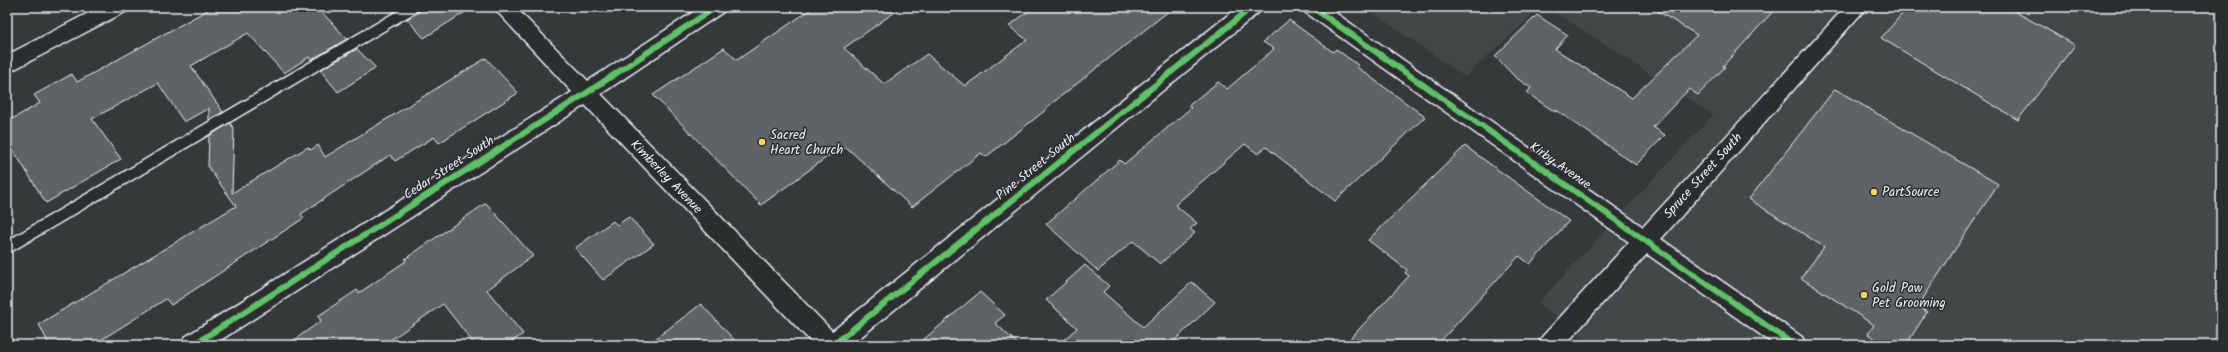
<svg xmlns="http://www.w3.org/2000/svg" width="2228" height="352" viewBox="0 0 2228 352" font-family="Kalam,sans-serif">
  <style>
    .built { fill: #424647 }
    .building { fill: #5f6365; stroke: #e8f1f8 }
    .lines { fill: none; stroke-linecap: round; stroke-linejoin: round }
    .service-casing { stroke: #e8f1f8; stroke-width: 3 }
    .minor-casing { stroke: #e8f1f8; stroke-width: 3 }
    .tertiary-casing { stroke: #e8f1f8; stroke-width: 3 }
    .service { fill: #2a2d2e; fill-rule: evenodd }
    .minor { fill: #2a2d2e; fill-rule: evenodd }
    .tertiary { fill: #2a2d2e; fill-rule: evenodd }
    .cycleway-casing { stroke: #2a2d2e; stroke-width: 8 }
    .cycleway { stroke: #61c268; stroke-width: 6 }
    .poi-dot { fill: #ffd166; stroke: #2a2d2e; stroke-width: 1.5 }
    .labels { text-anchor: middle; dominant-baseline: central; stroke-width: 3; stroke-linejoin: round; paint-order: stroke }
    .poi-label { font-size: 13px; fill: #e8f1f8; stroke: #2a2d2e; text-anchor: start }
    .street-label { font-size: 13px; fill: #e8f1f8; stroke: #2a2d2e }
  </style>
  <rect width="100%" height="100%" fill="#35393a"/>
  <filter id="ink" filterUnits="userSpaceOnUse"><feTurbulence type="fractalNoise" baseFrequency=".025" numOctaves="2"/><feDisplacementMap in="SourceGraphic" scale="8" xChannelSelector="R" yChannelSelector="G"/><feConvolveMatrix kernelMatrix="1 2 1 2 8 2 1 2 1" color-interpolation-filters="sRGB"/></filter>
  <g filter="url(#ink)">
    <path class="built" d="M1365 7H1541L1465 77Z
      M1547 7H2221V345H1594L1538 303 1713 115Z"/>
    <path class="building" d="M213 7H317L347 39 311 60 309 57 284 73 248 33 191 66 223 112 209 120V108L184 122 158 83 92 119 121 159 46 203 7 140V122L40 103 34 95 72 74 77 82Z
      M421 7H473L424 38 407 19 420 11Z
      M814 7H902L844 48 884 84 927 54 965 86 1027 40 1009 26 1034 7H1174L1046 108 1047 109 986 157 981 153 912 207 846 147 836 154 834 152 761 205 653 95 724 48 737 60Z
      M1651 7H1777L1723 66 1725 67 1698 95 1689 89 1653 127 1665 135 1636 165 1556 110 1555 112 1527 93 1531 88 1515 77 1495 56 1537 15 1568 35 1555 49 1632 98 1697 35Z
      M1908 7H2007L2075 45 2018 120 1881 38Z
      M1289 20 1333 52 1336 49 1358 65 1357 67 1425 117 1335 201 1266 147 1258 154 1245 144 1175 205 1197 223 1190 229 1195 233 1160 264 1133 241 1098 271 1046 224 1120 160 1124 164 1191 108 1188 106 1218 82 1227 89 1274 49 1263 42Z
      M357 49 376 68 338 92 320 70Z
      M486 58 518 93 439 143 434 137 395 161 390 155 301 214 304 218 171 305 166 299 93 345H49L39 324 236 206 208 167 209 136 230 123 234 129 232 193 308 147 311 150 318 145 325 157Z
      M1835 89 1998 184 1918 306 1927 312 1906 345H1885L1868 334 1874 325 1801 278 1824 247 1749 199Z
      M1465 146 1569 221 1530 264 1519 256 1437 345H1344L1409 276 1405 273 1407 270 1368 240Z
      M486 203 533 256 487 290 523 334 507 345H475L443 304 383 345H287L321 321 318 316 357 290 359 293 406 261 405 259Z
      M629 217 654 244 603 280 575 248 613 221 617 225Z
      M1085 265 1109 286 1103 292 1143 327 1192 282 1215 302 1170 345H1058L1077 328 1046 300Z
      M980 292 1005 315 995 323 1019 345H917Z
      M701 304 739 345H647Z"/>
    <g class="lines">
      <defs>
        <path id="service" d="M404 7H420L419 10 7 254V241Z"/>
        <path id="minor" d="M100 7H128L125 12 7 73V55Z
          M493 7H515L588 81 701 7H726L723 12 601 94 838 337 842 345H814L585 105 213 345H181L185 337 572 92Z
          M1302 7H1327L1643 227 1845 7H1867L1661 239 1802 337 1806 345H1775L1647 254 1565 345H1538L1542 337 1629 242 1305 12Z"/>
        <path id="tertiary" d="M1238 7H1262L1259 12 851 345H821L825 337Z"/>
      </defs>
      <use href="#service" class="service-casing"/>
      <use href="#minor" class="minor-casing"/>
      <use href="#tertiary" class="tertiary-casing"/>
      <use href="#service" class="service"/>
      <use href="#minor" class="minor"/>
      <use href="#tertiary" class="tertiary"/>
      <defs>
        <path id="cycleway" d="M1312 7 1794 345
          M193 345 585 94 716 7
          M833 345 1252 7"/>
      </defs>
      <use href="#cycleway" class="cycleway-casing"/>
      <use href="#cycleway" class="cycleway"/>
    </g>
  </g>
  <g class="poi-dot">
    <circle cx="762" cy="142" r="4"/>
    <circle cx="1874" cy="192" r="4"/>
    <circle cx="1864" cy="295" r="4"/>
  </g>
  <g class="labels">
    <g class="poi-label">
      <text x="770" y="135">Sacred<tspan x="770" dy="15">Heart Church</tspan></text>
      <text x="1882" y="192">PartSource</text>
      <text x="1872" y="288">Gold Paw<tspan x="1872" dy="15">Pet Grooming</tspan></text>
    </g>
    <g class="street-label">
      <text transform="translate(1560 166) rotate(35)">Kirby Avenue</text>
      <text transform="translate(1036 167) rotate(-39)">Pine Street South</text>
      <text transform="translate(449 168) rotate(-33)">Cedar Street South</text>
      <text transform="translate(1703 176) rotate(-48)">Spruce Street South</text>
      <text transform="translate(666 177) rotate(46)">Kimberley Avenue</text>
    </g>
  </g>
  <rect width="2228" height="352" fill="none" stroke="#2a2d2e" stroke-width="24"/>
  <rect x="12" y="12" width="2204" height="328" fill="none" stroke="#e8f1f8" stroke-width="1.5" filter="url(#ink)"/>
</svg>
